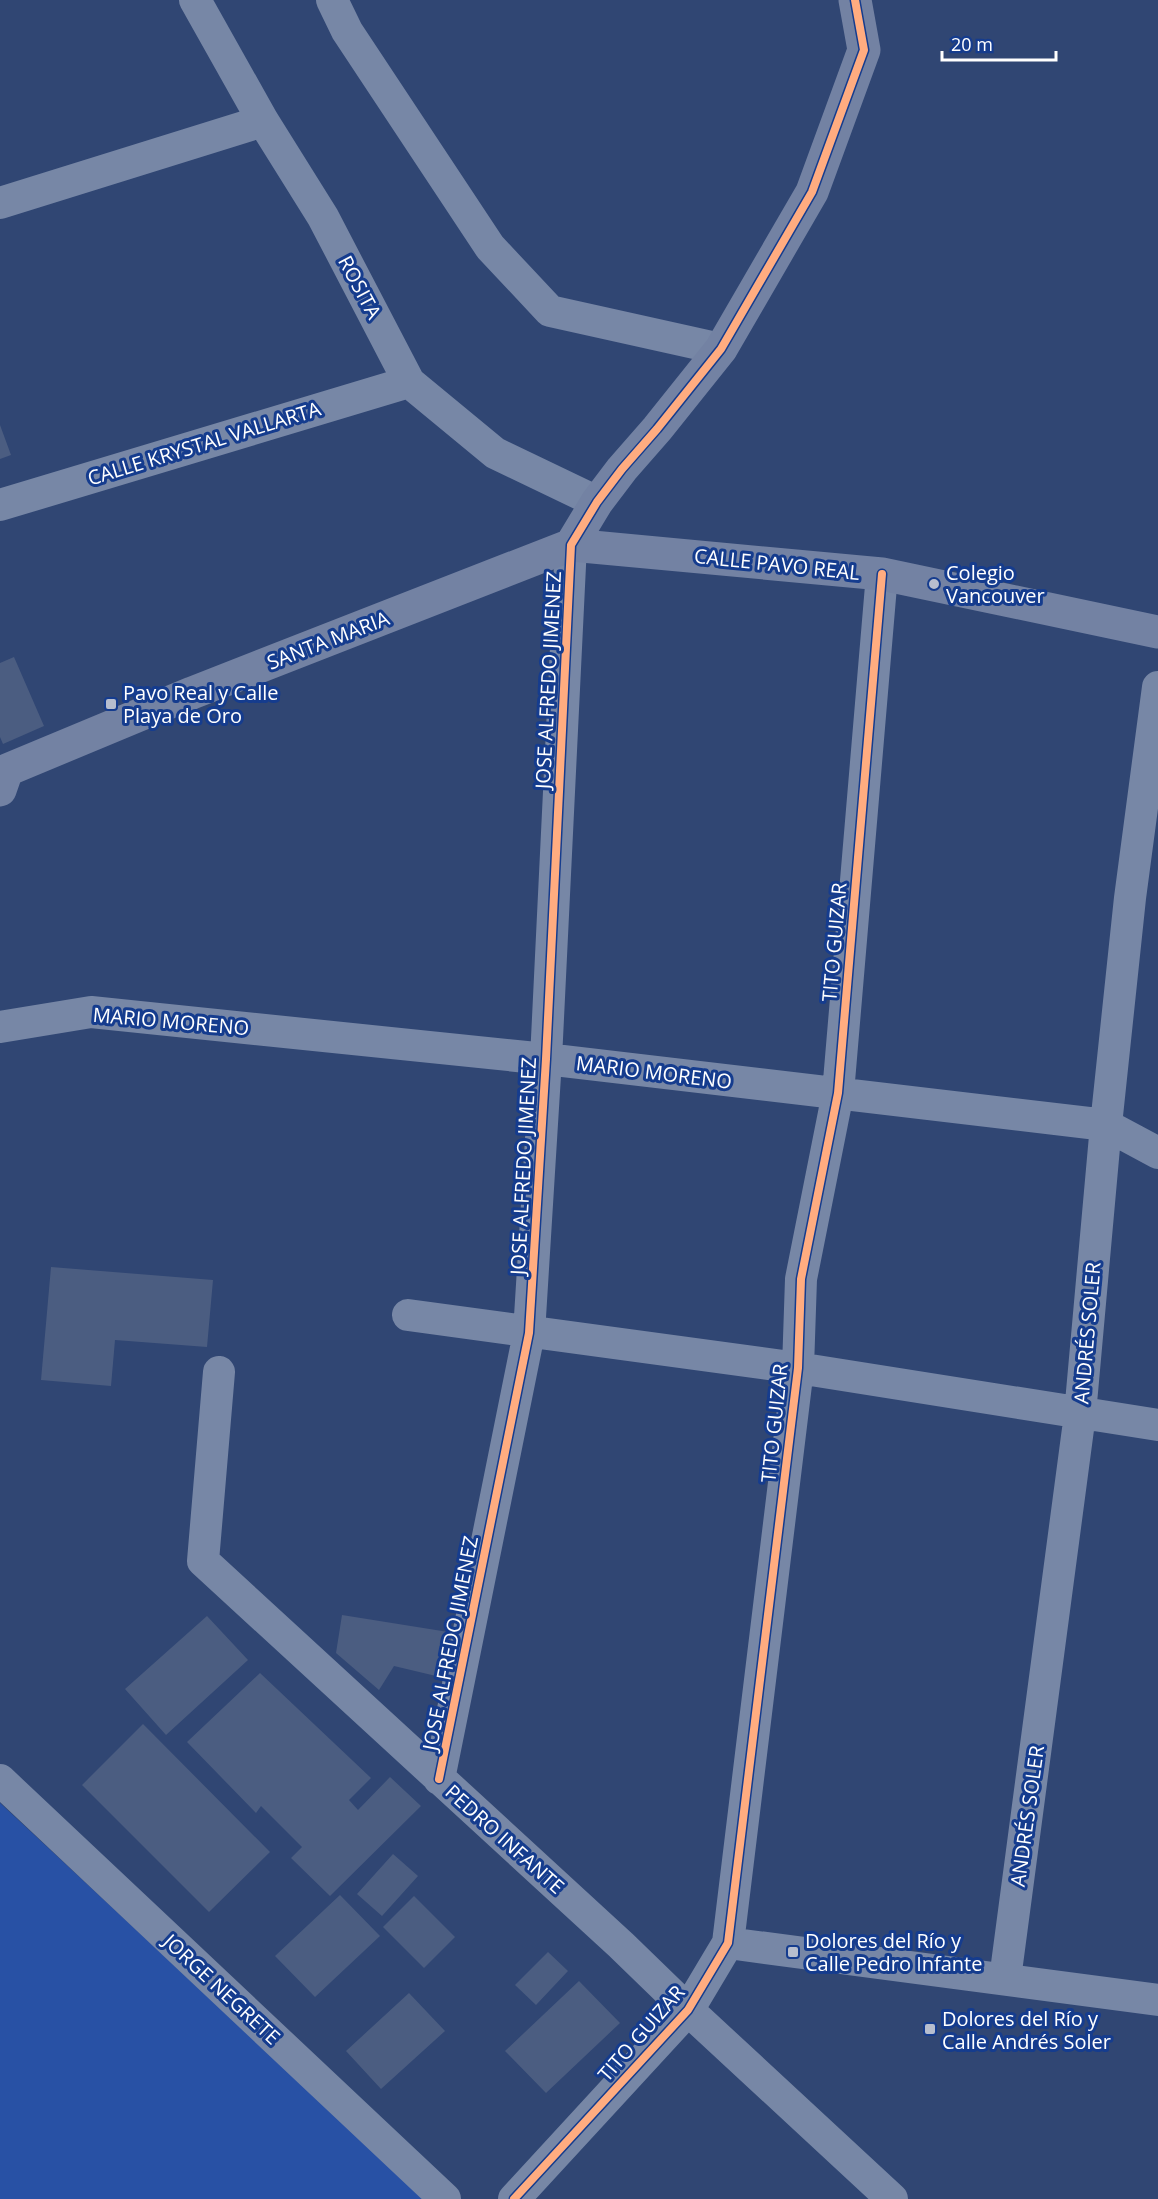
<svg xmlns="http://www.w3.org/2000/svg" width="1158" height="2199" viewBox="0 0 1158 2199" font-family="'Open Sans',sans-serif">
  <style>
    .green { fill: #2851a5 }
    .building { fill: #4b5d81 }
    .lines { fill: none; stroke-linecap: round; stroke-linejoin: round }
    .street { stroke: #7787a6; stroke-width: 32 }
    .secondary { stroke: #7382a3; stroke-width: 33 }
    .cycleway-casing { stroke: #153c8e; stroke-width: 11 }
    .cycleway { stroke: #ffac80; stroke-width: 8 }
    .poi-dot { fill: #b7bece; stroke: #153c8e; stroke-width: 2 }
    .labels { text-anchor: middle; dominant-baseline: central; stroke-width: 6; stroke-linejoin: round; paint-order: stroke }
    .street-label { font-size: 20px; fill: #fff; stroke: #153c8e }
    .poi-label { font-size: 20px; fill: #fff; stroke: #153c8e; text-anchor: start }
  </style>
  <rect width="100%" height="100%" fill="#304673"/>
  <path class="green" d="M0 1803 425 2199H0Z"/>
  <path class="building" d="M0 425 11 455 0 459Z
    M14 657 44 726 3 744 0 737V663Z
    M51 1267 213 1280 207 1347 115 1340 111 1386 41 1380Z
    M342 1615 467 1635 457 1681 394 1666 379 1690 336 1653Z
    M207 1616 248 1660 166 1735 125 1689Z
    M260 1673 371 1778 349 1800 358 1810 390 1777 421 1806 330 1896 291 1858 302 1847 261 1806 256 1813 187 1742Z
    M143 1724 270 1852 209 1912 82 1785Z
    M393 1854 418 1876 382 1916 357 1894Z
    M340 1895 380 1936 315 1997 275 1956Z
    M414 1896 455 1937 424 1968 383 1927Z
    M548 1952 568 1971 536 2005 515 1985Z
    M579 1981 620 2023 546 2093 505 2051Z
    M409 1993 445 2031 381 2089 346 2051Z"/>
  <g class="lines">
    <path class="street" d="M195 0 263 121 323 217 409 382 495 453 597 502
      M332 0 347 31 490 247 550 311 721 349
      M0 203 263 121
      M0 505 409 382
      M0 1027 91 1012 546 1059 1106 1125 1158 1153
      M408 1315 798 1368 1158 1425
      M219 1372 203 1561 621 1945 688 2010 892 2199
      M439 1779 529 1333 546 1059 571 545
      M0 1780 445 2199
      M728 1943 1158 2000
      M1005 1979 1080 1414 1106 1125 1130 898 1158 687
      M514 2199 688 2010 728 1943 798 1368 801 1279 838 1093 882 574"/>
    <path class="secondary" d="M571 545 597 502 622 469 657 429 721 349 812 192 864 50 855 0
      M0 790 7 770 192 693 571 545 882 574 1158 632"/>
    <defs>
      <path id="cycleway" d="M439 1779 529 1333 546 1059 571 545 597 502 622 469 657 429 721 349 812 192 864 50 855 0
        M514 2199 688 2010 728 1943 798 1368 801 1279 838 1093 882 574"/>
    </defs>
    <use href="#cycleway" class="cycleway-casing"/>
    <use href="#cycleway" class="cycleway"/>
  </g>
  <g class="poi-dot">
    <circle cx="934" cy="584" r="6"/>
    <rect x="105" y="698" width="12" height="12" rx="3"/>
    <rect x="787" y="1946" width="12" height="12" rx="3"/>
    <rect x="924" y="2023" width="12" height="12" rx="3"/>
  </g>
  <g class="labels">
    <g class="street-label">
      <text transform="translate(360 287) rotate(62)">ROSITA</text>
      <text transform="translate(204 443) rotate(-17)">CALLE KRYSTAL VALLARTA</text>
      <text transform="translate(777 564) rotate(6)">CALLE PAVO REAL</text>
      <text transform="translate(328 640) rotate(-21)">SANTA MARIA</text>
      <text transform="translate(548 680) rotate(-87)">JOSE ALFREDO JIMENEZ</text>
      <text transform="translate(834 942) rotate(-85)">TITO GUIZAR</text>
      <text transform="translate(171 1021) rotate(5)">MARIO MORENO</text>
      <text transform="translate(654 1072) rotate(7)">MARIO MORENO</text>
      <text transform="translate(523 1166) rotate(-87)">JOSE ALFREDO JIMENEZ</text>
      <text transform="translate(1087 1333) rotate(-85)">ANDRÉS SOLER</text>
      <text transform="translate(774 1423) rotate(-84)">TITO GUIZAR</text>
      <text transform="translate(450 1643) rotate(-79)">JOSE ALFREDO JIMENEZ</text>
      <text transform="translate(1027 1816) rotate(-82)">ANDRÉS SOLER</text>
      <text transform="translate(505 1839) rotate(42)">PEDRO INFANTE</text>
      <text transform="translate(222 1989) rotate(43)">JORGE NEGRETE</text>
      <text transform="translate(641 2033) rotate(-49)">TITO GUIZAR</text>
    </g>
    <g class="poi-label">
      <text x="946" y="572">Colegio<tspan x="946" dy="23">Vancouver</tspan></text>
      <text x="123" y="692">Pavo Real y Calle<tspan x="123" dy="23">Playa de Oro</tspan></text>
      <text x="805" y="1940">Dolores del Río y<tspan x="805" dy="23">Calle Pedro Infante</tspan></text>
      <text x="942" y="2018">Dolores del Río y<tspan x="942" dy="23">Calle Andrés Soler</tspan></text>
    </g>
  </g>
  <path d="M942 51v9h114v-9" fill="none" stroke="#ffffff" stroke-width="3"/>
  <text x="951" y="51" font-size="18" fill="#ffffff" stroke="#153c8e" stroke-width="4.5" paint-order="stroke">20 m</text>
</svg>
